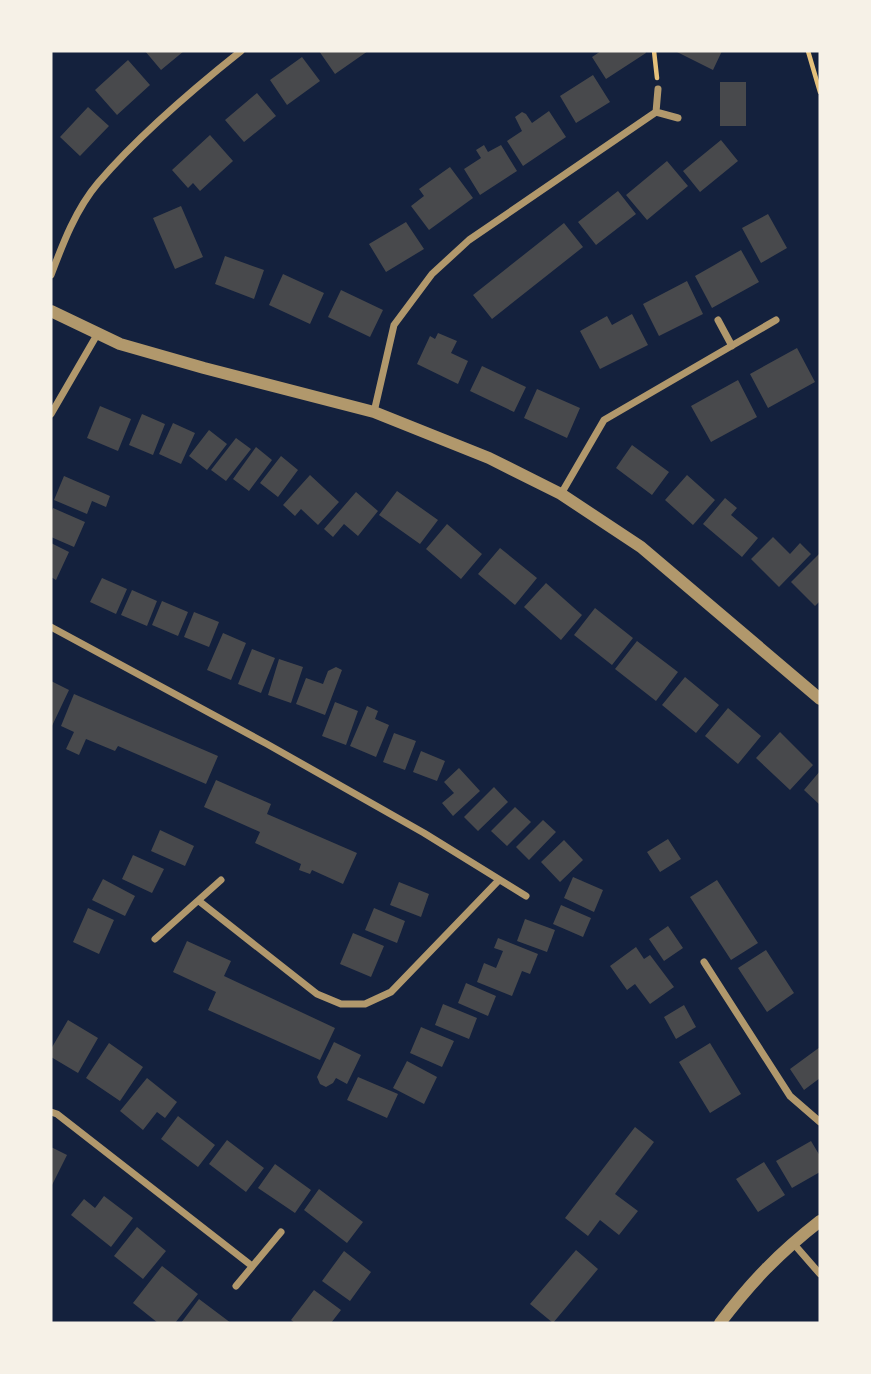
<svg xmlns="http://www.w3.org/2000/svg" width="871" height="1374" viewBox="0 0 871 1374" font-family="Lora,serif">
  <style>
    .building { fill: #48494c }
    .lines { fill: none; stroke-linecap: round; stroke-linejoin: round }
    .path { stroke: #e5c07b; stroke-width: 4.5 }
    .minor { stroke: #b1986c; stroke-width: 7 }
    .tertiary { stroke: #b1986c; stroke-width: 12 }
  </style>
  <rect width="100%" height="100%" fill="#14213d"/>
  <path class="building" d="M145 51H184L161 70Z
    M319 51H368L335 74Z
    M601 51H645L646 53 606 79 592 57Z
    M675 51H722L713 70Z
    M302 57 320 81 287 105 270 80Z
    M128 60 150 85 117 115 95 90Z
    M593 75 610 102 576 123 560 96Z
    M720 82H746V126H720Z
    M257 93 276 116 244 142 225 120Z
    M88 107 109 126 80 156 60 137Z
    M549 111 566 137 523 166 507 141 522 131 515 117 522 112 526 114 532 123Z
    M210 135 233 161 200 191 193 183 188 188 172 170Z
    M721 140 738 161 700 192 683 171Z
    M484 145 488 152 501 145 517 171 480 195 464 169 481 158 476 150Z
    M667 161 688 186 647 220 626 195Z
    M450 167 473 198 429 230 411 206 424 196 419 189Z
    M618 191 636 214 596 245 578 222Z
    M181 206 203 257 175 269 153 218Z
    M768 214 787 248 761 263 742 228Z
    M406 222 424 249 386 272 369 244Z
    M564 223 583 247 492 319 473 295Z
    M741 250 759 282 712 308 695 276Z
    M225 256 264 270 254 299 215 284Z
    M283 274 324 293 310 324 269 305Z
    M687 281 703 314 659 336 643 304Z
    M341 290 383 310 370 337 328 317Z
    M632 314 648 345 600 369 580 331 607 316 612 325Z
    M438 333 457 341 451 353 468 361 458 384 417 364 430 336 435 339Z
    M797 348 815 382 768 408 750 374Z
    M482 366 526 387 514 412 470 391Z
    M738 380 757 417 711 442 691 406Z
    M537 389 580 408 567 438 524 418Z
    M100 406 131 419 118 451 87 438Z
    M142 414 165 424 153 455 129 445Z
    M173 423 195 433 181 464 159 454Z
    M209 430 227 444 207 470 189 456Z
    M236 438 251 449 226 481 211 470Z
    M632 445 669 472 652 495 616 468Z
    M256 447 272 460 249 491 233 479Z
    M281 456 298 470 278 497 260 483Z
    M310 475 339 502 318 525 301 509 295 516 283 505Z
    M687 475 715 500 693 525 665 500Z
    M64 476 110 496 106 507 92 501 87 514 54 500Z
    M397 491 438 520 420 544 379 515Z
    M356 492 378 511 358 536 344 524 333 537 324 529Z
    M725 498 737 508 731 515 758 538 742 557 703 524Z
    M53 508 85 522 74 547 51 537V513Z
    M447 524 482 554 461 579 426 549Z
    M773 537 790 554 800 543 811 554 779 587 751 559Z
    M51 543 69 552 56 580 51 577Z
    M500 548 537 578 515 605 478 574Z
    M820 553V601L815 606 791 582Z
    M102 578 127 589 116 614 90 602Z
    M546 583 582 615 561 640 524 607Z
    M132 590 157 601 147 626 121 615Z
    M162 601 188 612 178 636 152 625Z
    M595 608 633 638 612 665 574 635Z
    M194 612 219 622 209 647 184 637Z
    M223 633 246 643 231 680 207 670Z
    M637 641 678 672 656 701 615 669Z
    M252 649 275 658 261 693 238 684Z
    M279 659 303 667 291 703 268 695Z
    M336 667 342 670 325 715 296 704 306 678 323 684 328 671Z
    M685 677 719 705 696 733 662 705Z
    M51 681 69 690 51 728Z
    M74 694 218 756 206 784 118 746 115 751 86 739 79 755 66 749 74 732 61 726Z
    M335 702 358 711 346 745 322 736Z
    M367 706 378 711 375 719 389 725 376 757 350 746Z
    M728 708 761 736 738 764 705 736Z
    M780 732 813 765 790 790 756 758Z
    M394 733 416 741 405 770 383 762Z
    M421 751 445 761 437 781 413 772Z
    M459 768 480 791 453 816 442 803 454 793 444 782Z
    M820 771V805L804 790Z
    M216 780 271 804 267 814 357 853 343 884 312 870 310 874 299 870 301 864 255 843 260 832 204 807Z
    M494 787 508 802 478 831 464 817Z
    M515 807 531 822 507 846 491 831Z
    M543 820 556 832 529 860 516 847Z
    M160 830 194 846 185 866 151 851Z
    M668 839 681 859 660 872 647 852Z
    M564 840 583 860 560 882 541 862Z
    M133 855 164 869 152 893 122 879Z
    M573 877 603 890 594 912 564 898Z
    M103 879 135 896 125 916 92 900Z
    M717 880 758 943 731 960 690 897Z
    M399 882 429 894 421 917 390 905Z
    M561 905 591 918 583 937 553 924Z
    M88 908 114 920 99 954 73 942Z
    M374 908 405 921 397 943 365 930Z
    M525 919 555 930 547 952 517 941Z
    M668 926 683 948 664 961 649 939Z
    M353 933 384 946 371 977 340 964Z
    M498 938 538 954 530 974 522 971 512 996 477 982 484 963 496 968 503 951 494 948Z
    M187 941 231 961 224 976 335 1028 320 1060 208 1010 216 992 173 972Z
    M636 947 644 959 650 955 674 987 650 1004 635 984 627 990 610 966Z
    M766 950 794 993 767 1012 738 968Z
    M466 983 496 996 488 1016 458 1003Z
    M443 1004 477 1018 469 1039 435 1025Z
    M684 1005 696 1027 676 1039 664 1017Z
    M68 1020 98 1038 78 1073 51 1057V1049Z
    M421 1027 454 1041 442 1067 410 1053Z
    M334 1042 361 1055 347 1084 336 1078 333 1083 326 1087 320 1084 317 1077Z
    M109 1043 143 1067 120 1101 86 1078Z
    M710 1043 741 1094 710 1113 679 1062Z
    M820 1047V1078L804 1090 790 1069Z
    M407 1061 437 1077 424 1104 393 1088Z
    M358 1077 398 1094 387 1118 347 1100Z
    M147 1078 177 1102 165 1118 157 1112 143 1130 120 1111Z
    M178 1116 215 1145 198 1167 161 1139Z
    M635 1127 654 1142 615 1194 638 1211 619 1235 600 1220 588 1236 565 1218Z
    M227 1140 264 1168 246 1192 209 1164Z
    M811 1141 820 1156V1172L792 1188 776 1161Z
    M51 1147 67 1155 51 1187Z
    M764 1162 785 1195 758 1212 736 1179Z
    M275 1164 311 1190 295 1213 258 1188Z
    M319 1189 363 1222 347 1243 304 1210Z
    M104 1196 133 1218 111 1247 71 1215 84 1199 95 1208Z
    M137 1227 166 1251 143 1279 114 1256Z
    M576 1250 598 1269 553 1323 530 1304Z
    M344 1251 371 1272 350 1301 322 1281Z
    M162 1266 198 1294 175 1323H158L133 1303Z
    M314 1290 341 1310 331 1323H295L291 1320Z
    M199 1299 231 1323H181Z"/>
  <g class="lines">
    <path class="path" d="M654 51 657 78
      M808 51 820 92"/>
    <path class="minor" d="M658 89 656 112 678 118
      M51 275C63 243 76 209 98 183 139 135 192 90 241 51
      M718 320 732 346
      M374 412 394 325 432 274 469 240 656 112
      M51 414 98 333
      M561 494 604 420 776 320
      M51 627 267 744 424 833 526 896
      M199 901 317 994 341 1004H365L391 992 499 880
      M155 939 221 880
      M704 962 790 1096 820 1122
      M51 1112 57 1114 252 1266
      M793 1243 820 1274
      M236 1286 281 1232"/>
    <path class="tertiary" d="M51 311 120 344 204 368 374 412 489 458 561 494 641 547 820 699
      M720 1323C751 1282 779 1253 820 1221"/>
  </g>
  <rect width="871" height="1374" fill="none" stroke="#f6f1e7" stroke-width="105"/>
</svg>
